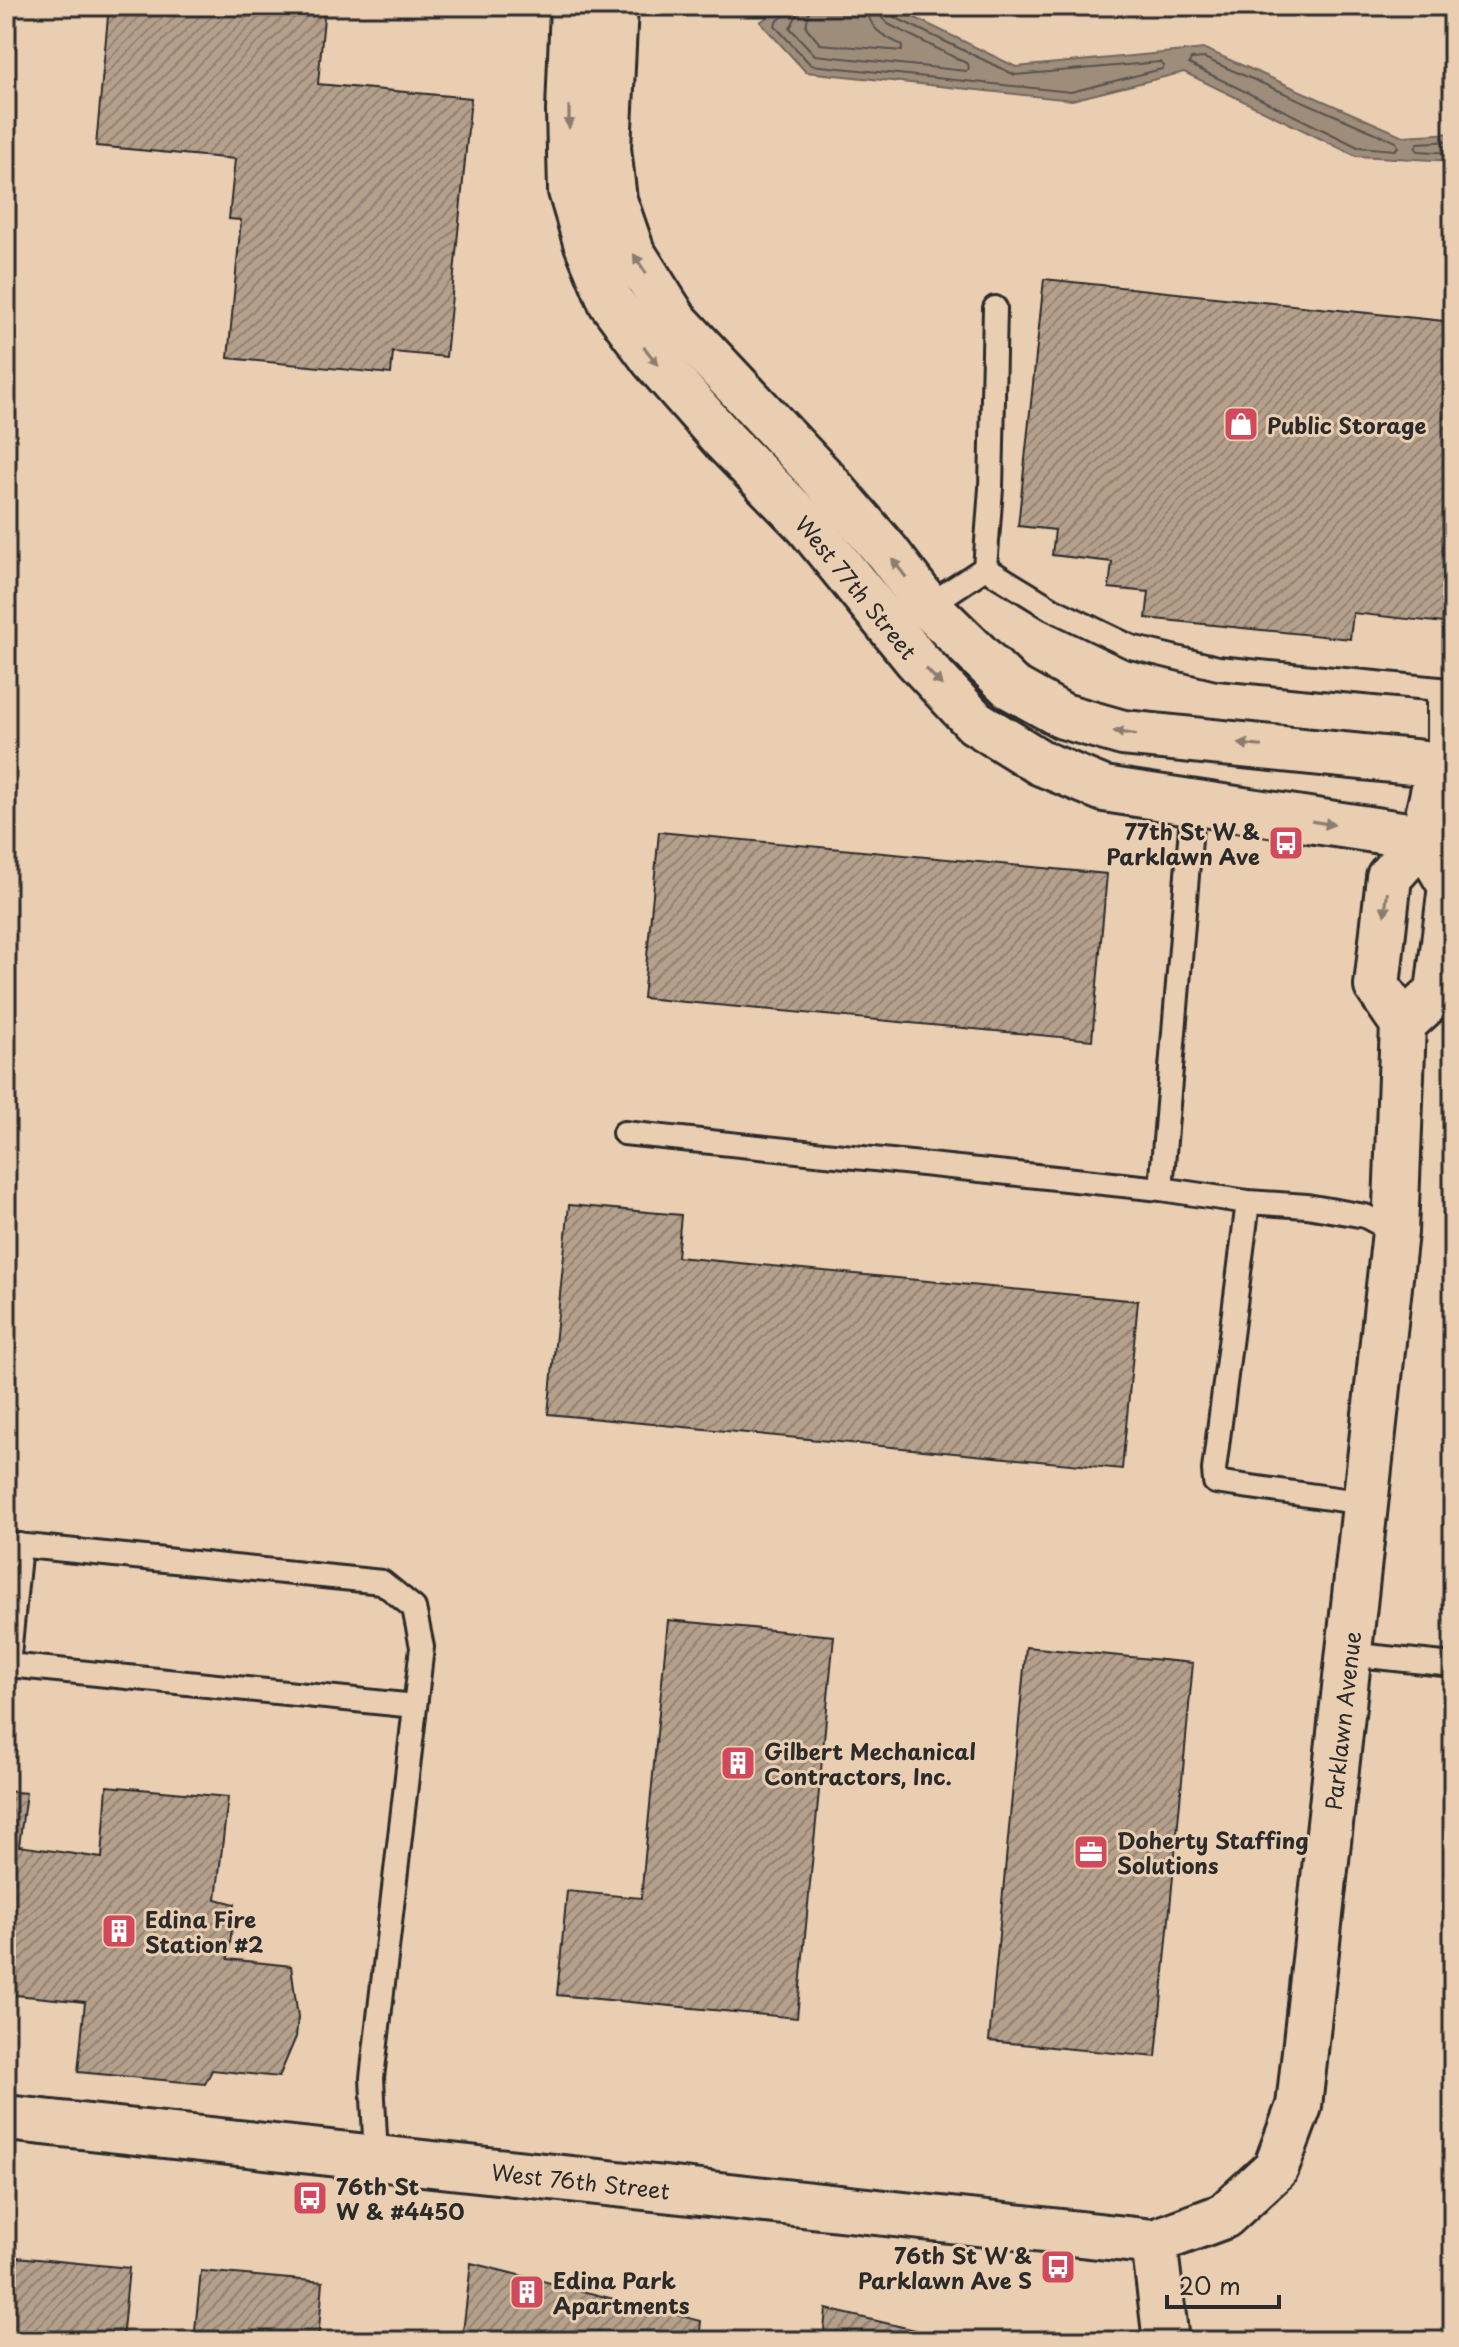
<svg xmlns="http://www.w3.org/2000/svg" width="1459" height="2347" viewBox="0 0 1459 2347" font-family="'Playpen Sans',sans-serif">
  <style>
    .water { fill: #9f8d7c; stroke: #71665c; stroke-width: 2 }
    .lines { fill: none; stroke-linecap: round; stroke-linejoin: round }
    .shore { stroke: #59524b; stroke-width: 2 }
    .building { fill: url(#building-hatch); stroke: #2b2b2b; stroke-width: 2 }
    .service-casing { stroke: #2b2b2b; stroke-width: 28 }
    .tertiary-casing { stroke: #2b2b2b; stroke-width: 50 }
    .service { stroke: #eaceb1; stroke-width: 22 }
    .tertiary { stroke: #eaceb1; stroke-width: 44 }
    .oneway { fill: #8a7c6e }
    .labels { text-anchor: middle; dominant-baseline: central; stroke-width: 6; stroke-linejoin: round; paint-order: stroke }
    .poi-label { font-size: 22px; font-weight: bold; fill: #2b2b2b; stroke: #eaceb1; text-anchor: start }
    .street-label { font-size: 22px; fill: #2b2b2b; stroke: #eaceb1 }
  </style>
  <defs>
    <pattern id="building-hatch" width="6" height="6" patternUnits="userSpaceOnUse" patternTransform="scale(2)"><rect width="6" height="6" fill="#b5a08c"/><path d="M-1 1l2-2M0 6l6-6M5 7l2-2" fill="none" stroke="#938373"/></pattern>
  </defs>
  <rect width="100%" height="100%" fill="#eaceb1"/>
  <filter id="ink" filterUnits="userSpaceOnUse"><feTurbulence type="fractalNoise" baseFrequency=".0125" numOctaves="2"/><feDisplacementMap in="SourceGraphic" scale="16" xChannelSelector="R" yChannelSelector="G"/><feConvolveMatrix kernelMatrix="1 2 1 2 8 2 1 2 1" color-interpolation-filters="sRGB"/></filter>
  <g filter="url(#ink)">
    <path class="water" d="M785 6H891L1016 67 1205 49 1403 136 1453 133V161L1356 156 1184 72 1072 100 806 72 760 22Z"/>
    <g class="lines">
      <path class="shore" d="M788 6 787 13 776 22 775 26 811 65 1071 92 1162 69 1164 66 1160 62 1015 75 894 17 890 6
        M798 6 797 15 790 28 815 55 966 71 969 69 968 64 888 24 881 17 879 6
        M810 6 806 27 820 44 902 51V45C883 36 868 29 867 6
        M1204 58 1396 142 1398 147 1395 150 1358 147 1189 64 1191 59Z
        M1453 141 1418 143 1415 147 1418 151 1453 153"/>
    </g>
    <path class="building" d="M109 6H325L318 84 471 98 446 357 393 352 391 374 228 358 241 220 229 219 235 159 96 146Z
      M1044 279 1453 322V624L1353 613 1350 639 1146 618 1149 592 1109 588 1112 562 1052 555 1055 530 1018 526Z
      M659 832 1107 874 1092 1040 643 998Z
      M569 1205 681 1215 677 1257 1138 1301 1122 1469 548 1414Z
      M668 1620 834 1636 797 2018 557 1995 567 1891 641 1898Z
      M1026 1647 1193 1663 1156 2057 989 2041Z
      M107 1786 228 1797 216 1899 235 1904 228 1959 291 1966 298 2017 296 2037 279 2077 212 2070 205 2084 78 2072 85 2002 6 1994V1791L26 1793 19 1846 102 1858Z
      M6 2256 129 2268 122 2341H6Z
      M471 2263 701 2321 699 2341H462Z
      M201 2271 323 2282 318 2341H194Z
      M826 2309 962 2341H823Z"/>
    <g class="lines">
      <defs>
        <path id="service" d="M985 568 991 488 995 308
          M928 606 985 568 1052 609 1131 647 1218 668 1439 689V765
          M1193 803 1161 1189 1248 1202 1307 1206 1365 1216 1395 1232
          M624 1133 1161 1189
          M1248 1202 1214 1470 1215 1482 1365 1503
          M6 1544 382 1582 414 1608 422 1647 372 2078 376 2157
          M20 1545 8 1665 415 1706
          M1348 1654 1453 1665"/>
        <g id="tertiary">
          <path id="s1" d="M573 6 569 111 571 191 586 242 611 302 653 359 724 440 808 526 916 659 975 722 1041 763 1104 789 1447 841"/>
          <path d="M615 6 608 148 614 200 632 252 675 320 823 478 887 552 928 606 1011 687 1063 716 1123 733 1453 766"/>
          <path d="M1403 1024 1438 992 1451 886 1423 839"/>
          <path id="s2" d="M6 2118 1154 2242 1224 2216 1276 2168 1299 2106 1395 1232 1403 1024 1377 986 1389 877 1423 839 1439 765"/>
          <path d="M1154 2242 1166 2341"/>
        </g>
      </defs>
      <use href="#service" class="service-casing"/>
      <use href="#tertiary" class="tertiary-casing"/>
      <use href="#service" class="service"/>
      <use href="#tertiary" class="tertiary"/>
    </g>
    <defs><path id="oneway-solid" d="M-6-.8H1V-3.2L6.5 0L1 3.2V.8H-6Z" transform="scale(2)"/></defs>
    <g class="oneway">
      <use href="#oneway-solid" transform="translate(569 117) rotate(90)"/>
      <use href="#oneway-solid" transform="translate(640 264) rotate(-123)"/>
      <use href="#oneway-solid" transform="translate(651 356) rotate(52)"/>
      <use href="#oneway-solid" transform="translate(899 568) rotate(-127)"/>
      <use href="#oneway-solid" transform="translate(934 677) rotate(47)"/>
      <use href="#oneway-solid" transform="translate(1125 733) rotate(-171)"/>
      <use href="#oneway-solid" transform="translate(1250 745) rotate(-174)"/>
      <use href="#oneway-solid" transform="translate(1323 823) rotate(9)"/>
      <use href="#oneway-solid" transform="translate(1386 904) rotate(97)"/>
    </g>
  </g>
  <defs>
    <symbol id="shop-square" viewBox="-11 -11 22 22"><rect x="-9" y="-9" width="18" height="18" rx="4" fill="#d1495b" stroke="#eaceb1"/><path d="M-5-2.5h2.3a2.7 3.5 0 0 1 5.4 0H5L5.5 6h-11ZM-1.5-2.5h3a1.5 2.3 0 0 0-3 0Z" fill="#fff"/></symbol>
    <symbol id="bus-square" viewBox="-11 -11 22 22"><rect x="-9" y="-9" width="18" height="18" rx="4" fill="#d1495b" stroke="#eaceb1"/><path d="M-5-6H5V4H4V6H2V4H-2V6H-4V4H-5ZM-3.5-4V0h7V-4ZM-3.5 1.2v1.5H-2V1.2ZM2 1.2v1.5H3.5V1.2Z" fill="#fff"/></symbol>
    <symbol id="building-square" viewBox="-11 -11 22 22"><rect x="-9" y="-9" width="18" height="18" rx="4" fill="#d1495b" stroke="#eaceb1"/><path d="M-4-6H4V6H1V3H-1V6H-4ZM-2.5-4.3h1.7v1.8h-1.7ZM.8-4.3h1.7v1.8H.8ZM-2.5-1h1.7V.8h-1.7ZM.8-1h1.7V.8H.8Z" fill="#fff"/></symbol>
    <symbol id="office-square" viewBox="-11 -11 22 22"><rect x="-9" y="-9" width="18" height="18" rx="4" fill="#d1495b" stroke="#eaceb1"/><path d="M-6-3h4V-5.5h4V-3h4V5H-6ZM-1-4.5V-3h2v-1.5ZM-6 0V1H6V0Z" fill="#fff"/></symbol>
  </defs>
  <g fill-rule="evenodd">
    <use href="#shop-square" x="1221" y="404" width="40" height="40"/>
    <use href="#bus-square" x="1266" y="823" width="40" height="40"/>
    <use href="#building-square" x="718" y="1743" width="40" height="40"/>
    <use href="#office-square" x="1071" y="1832" width="40" height="40"/>
    <use href="#building-square" x="99" y="1911" width="40" height="40"/>
    <use href="#bus-square" x="290" y="2178" width="40" height="40"/>
    <use href="#bus-square" x="1038" y="2247" width="40" height="40"/>
    <use href="#building-square" x="507" y="2272" width="40" height="40"/>
  </g>
  <g class="labels">
    <g class="poi-label">
      <text x="1267" y="424">Public Storage</text>
      <text x="1260" y="830" text-anchor="end">77th St W &amp;<tspan x="1260" dy="25">Parklawn Ave</tspan></text>
      <text x="764" y="1750">Gilbert Mechanical<tspan x="764" dy="25">Contractors, Inc.</tspan></text>
      <text x="1117" y="1839">Doherty Staffing<tspan x="1117" dy="25">Solutions</tspan></text>
      <text x="145" y="1918">Edina Fire<tspan x="145" dy="25">Station #2</tspan></text>
      <text x="336" y="2185">76th St<tspan x="336" dy="25">W &amp; #4450</tspan></text>
      <text x="1032" y="2254" text-anchor="end">76th St W &amp;<tspan x="1032" dy="25">Parklawn Ave S</tspan></text>
      <text x="553" y="2279">Edina Park<tspan x="553" dy="25">Apartments</tspan></text>
    </g>
    <g class="street-label">
      <text stroke="none"><textPath href="#s1" startOffset="680">West 77th Street</textPath></text>
      <text stroke="none"><textPath href="#s2" startOffset="1754">Parklawn Avenue</textPath></text>
      <text stroke="none"><textPath href="#s2" startOffset="578">West 76th Street</textPath></text>
    </g>
  </g>
  <rect width="1459" height="2347" fill="none" stroke="#eaceb1" stroke-width="32"/>
  <rect x="16" y="16" width="1427" height="2315" fill="none" stroke="#2b2b2b" stroke-width="3" filter="url(#ink)"/>
  <path d="M1167 2295v12h112v-12" fill="none" stroke="#2b2b2b" stroke-width="4"/>
  <text x="1179" y="2295" font-size="24" fill="#2b2b2b" stroke="#eaceb1" stroke-width="6" paint-order="stroke">20 m</text>
</svg>
